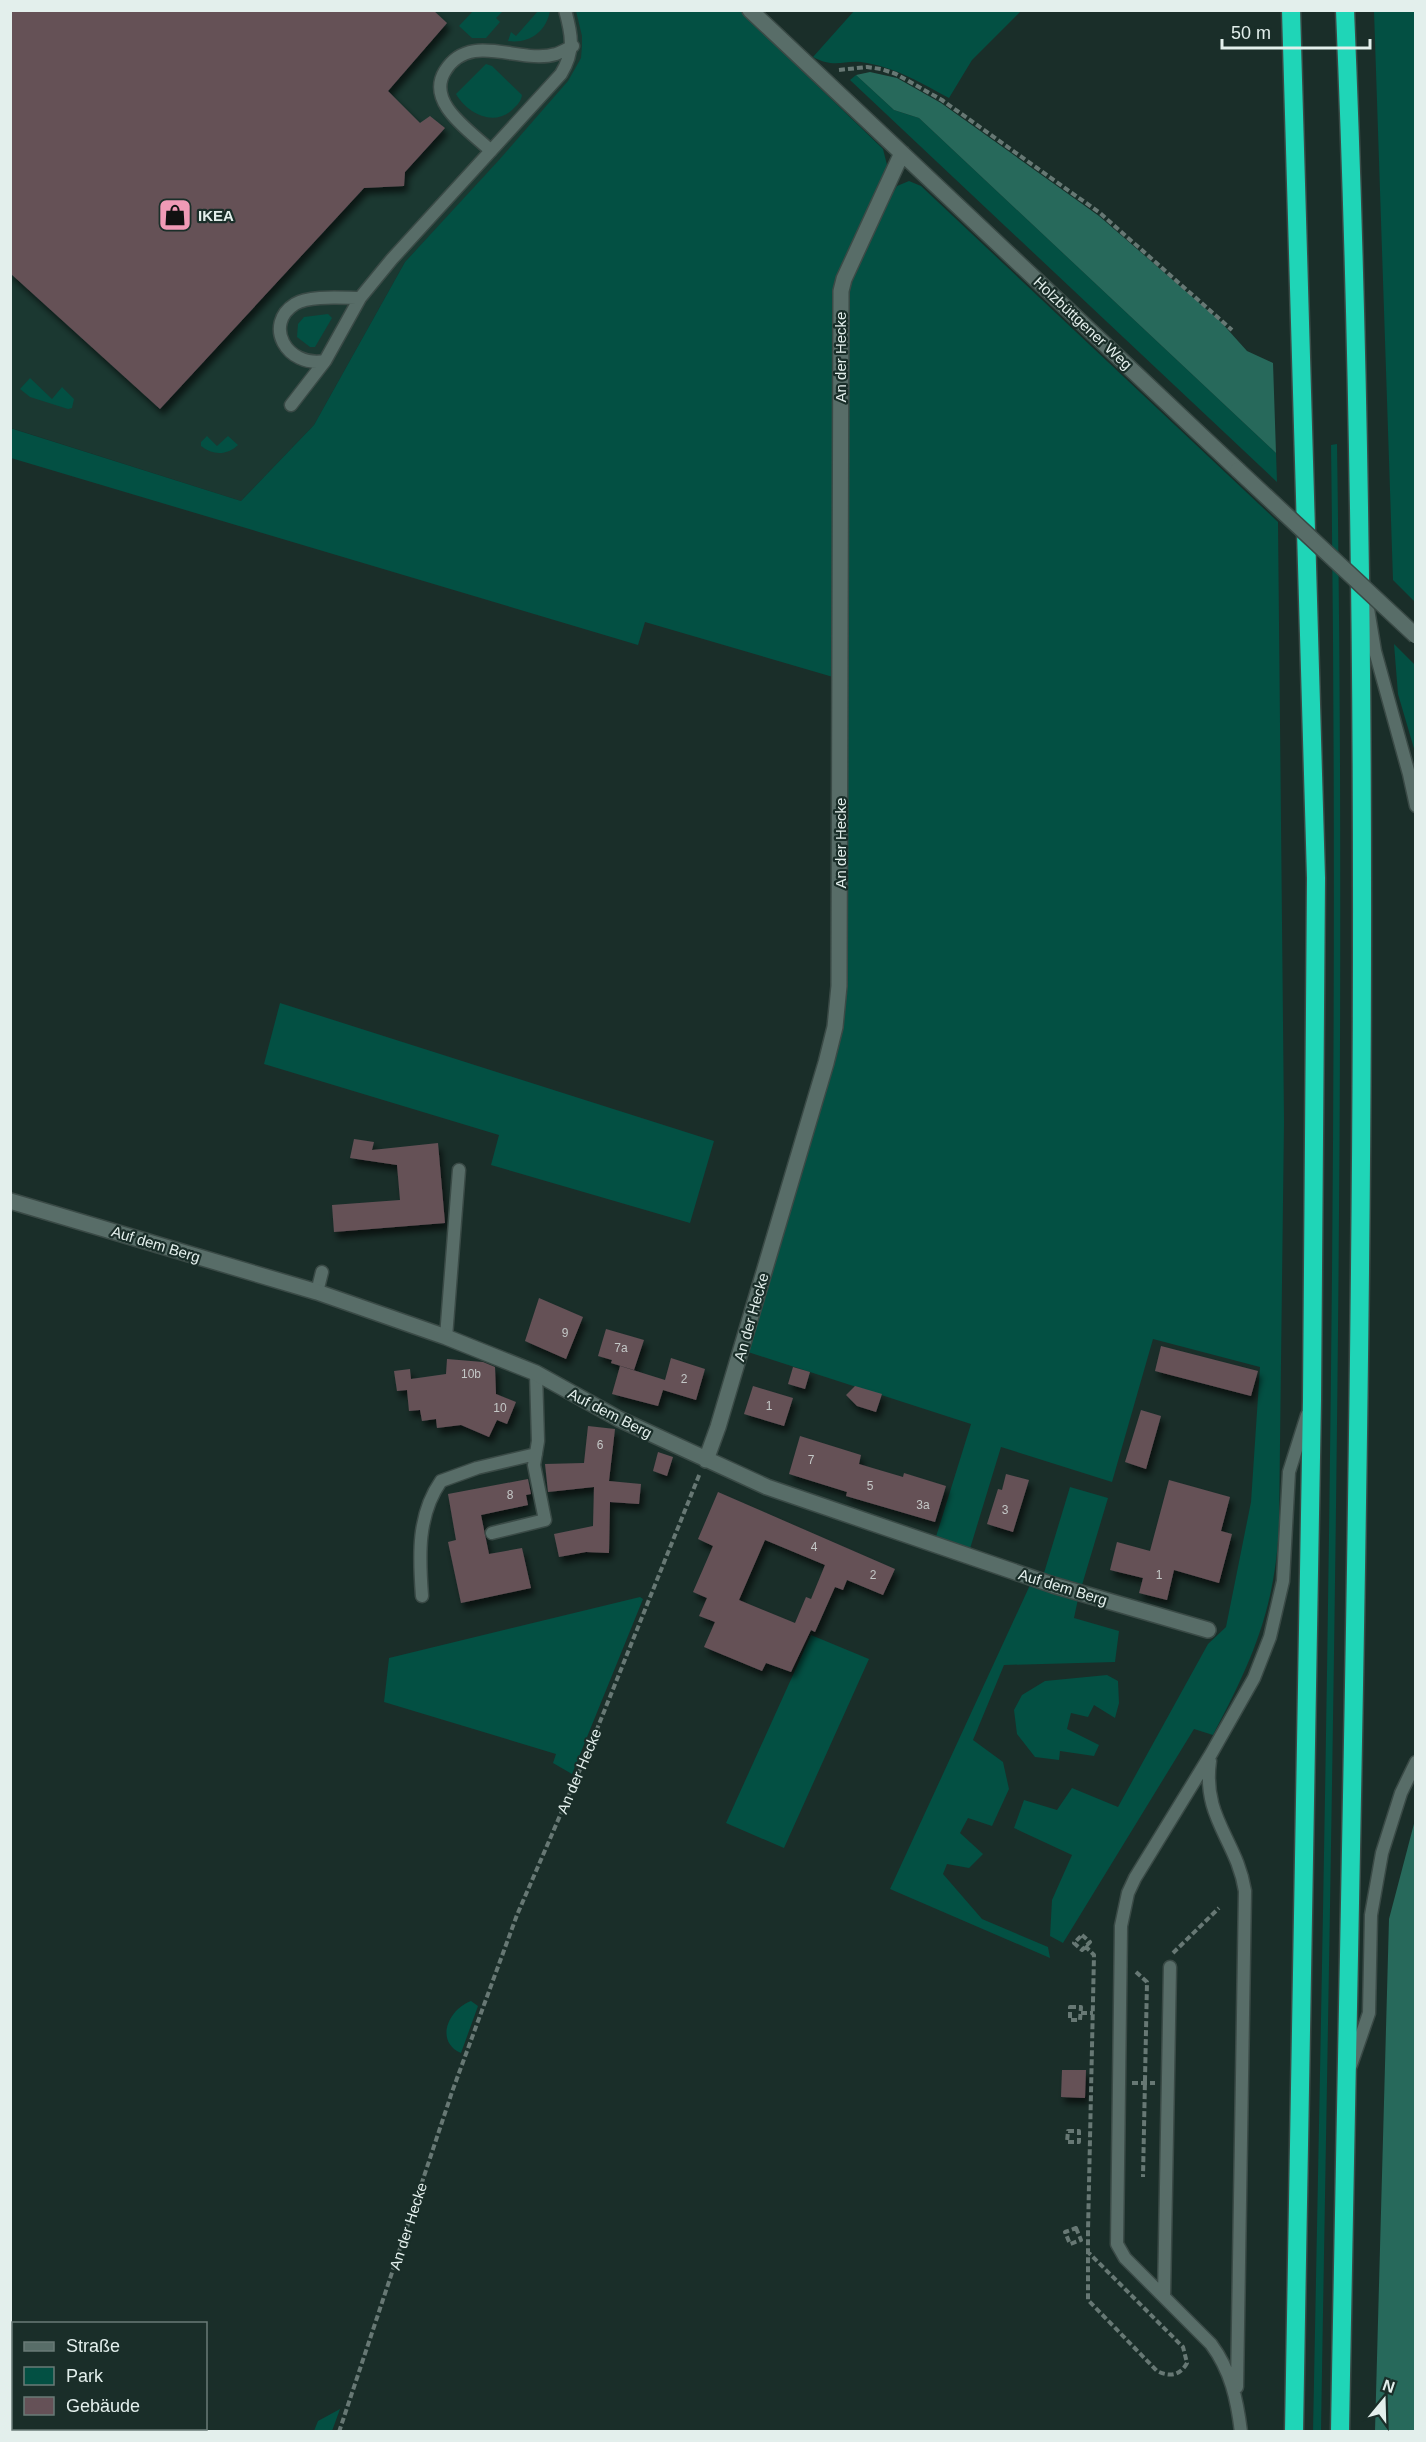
<svg xmlns="http://www.w3.org/2000/svg" width="1426" height="2442" viewBox="0 0 1426 2442" font-family="Helvetica,sans-serif">
  <style>
    .built { fill: #1b3831 }
    .green { fill: #035043 }
    .forest { fill: #27695b }
    .building { fill: #655157; fill-rule: evenodd; filter: url(#shadow) }
    .lines { fill: none; stroke-linecap: round; stroke-linejoin: round }
    .lane-casing { stroke: #3a4a46; stroke-width: 15 }
    .street-casing { stroke: #3a4a46; stroke-width: 18 }
    .highway-casing { stroke: #3a4a46; stroke-width: 21 }
    .path { stroke: #677874; stroke-width: 4; stroke-dasharray: 6 3; stroke-linecap: butt }
    .lane { stroke: #586d68; stroke-width: 12 }
    .street { stroke: #586d68; stroke-width: 15 }
    .highway { stroke: #1fd5b7; stroke-width: 18 }
    .street-bridge-casing { stroke: #3a4a46; stroke-width: 18; stroke-linecap: butt }
    .street-bridge { stroke: #586d68; stroke-width: 15 }
    .labels { text-anchor: middle; dominant-baseline: central; stroke-width: 4.5; stroke-linejoin: round; paint-order: stroke }
    .number-label { font-size: 12px; fill: #c4c8c7 }
    .poi-label { font-size: 15px; font-weight: bold; fill: #e3efec; stroke: #1a2e29; text-anchor: start }
    .street-label { font-size: 15px; fill: #e3efec; stroke: #1a2e29 }
  </style>
  <defs>
    <filter id="shadow"><feDropShadow dx="3.5" dy="6" stdDeviation="3" flood-color="#0009"/></filter>
  </defs>
  <rect width="100%" height="100%" fill="#1a2e29"/>
  <path class="built" d="M11 11H639L405 262 314 425 241 501 11 428Z"/>
  <path class="green" d="M473 11H503L496 18 500 22 486 38H472L459 26Z
    M538 11H550C546 32 529 44 508 41L511 32 516 36Z
    M576 11H740L883 149 887 165 883 179 841 270 833 677 645 622 638 645 11 458 10 428 241 501 314 425 405 262 499 160 568 81 581 58 582 46V36Z
    M854 11V10L1021 11 972 60 949 98C921 83 899 69 867 63 845 58 837 70 813 57Z
    M1374 11H1415V602L1393 580Z
    M486 64 492 66 522 95C521 102 517 105 512 110 493 127 467 113 456 94Z
    M856 75 894 110 919 118 1276 453 1277 482 850 80Z
    M909 181 921 186 1278 522 1284 1122 1279 1525C1275 1610 1252 1661 1213 1735L1194 1729 1063 1943 1050 1936 1052 1900 1072 1855 1014 1828 1024 1800 1057 1810 1072 1788 1118 1807 1208 1644 1226 1627 1251 1502 1260 1367 1153 1339 1112 1482 1001 1447 969 1552 935 1540 971 1424 748 1352 844 1024 849 287 883 209 897 186Z
    M328 314 332 318 315 347H310L297 337 298 324 304 317Z
    M30 378 52 399 62 387 74 399 72 408 68 409 30 397 20 389Z
    M207 436 217 446 228 436 238 445C228 455 213 456 201 446V442Z
    M1337 444C1347 1107 1332 1769 1321 2431L1313 2432C1326 1769 1340 1107 1331 445Z
    M1394 644 1415 665V752L1398 694Z
    M280 1003 714 1141 690 1223 491 1165 499 1135 264 1064Z
    M1070 1487 1108 1498 1082 1585 1044 1573Z
    M1030 1585 1078 1599 1074 1618 1119 1631 1115 1662 1004 1665 973 1740 1003 1762 1009 1789 992 1826 968 1818 960 1833 983 1854 969 1868 947 1864 943 1874 982 1919 1048 1947 1050 1958 890 1889Z
    M640 1597 643 1599 572 1774 553 1763 556 1754 384 1702 389 1658Z
    M811 1635 869 1659 784 1848 726 1823Z
    M1107 1675 1118 1681 1119 1703 1115 1718 1094 1705 1088 1717 1071 1713 1067 1729 1099 1745 1094 1756 1060 1751 1059 1760 1035 1757 1017 1734 1014 1710 1022 1695 1045 1681Z
    M471 2001 478 2006 461 2053C434 2041 449 2009 471 2001Z
    M340 2409 332 2431H314L318 2421Z"/>
  <path class="forest" d="M870 72 897 78 941 103 1099 216 1220 321 1247 351 1273 363 1276 453 919 118 894 110 856 75Z
    M1415 1820V2431H1375L1389 1919Z"/>
  <path class="building" d="M10 10H433L447 23 388 91 420 123 430 116 445 128 405 172 404 186 364 188 160 409 10 273Z
    M354 1139 374 1142 372 1150 438 1143 445 1223 334 1232 332 1205 400 1200 397 1165 350 1158Z
    M539 1298 583 1317 566 1359 525 1341Z
    M606 1329 644 1340 634 1370 611 1363 612 1360 598 1356Z
    M1161 1346 1258 1371 1251 1396 1155 1371Z
    M671 1358 705 1369 696 1400 663 1390 658 1406 612 1394 620 1366 665 1380Z
    M447 1359 483 1362 495 1367 496 1394 516 1402 507 1424 497 1420 489 1437 461 1425 437 1428 436 1419 422 1421 420 1410 409 1411 407 1390 397 1391 394 1371 410 1369 411 1379 446 1374Z
    M793 1367 810 1372 805 1389 788 1384Z
    M753 1386 793 1398 784 1426 744 1414Z
    M855 1386 882 1394 876 1412 857 1406 846 1395Z
    M1141 1410 1161 1416 1146 1469 1125 1462Z
    M588 1426 615 1429 609 1481 641 1484 639 1504 610 1502 609 1553 586 1552 559 1557 554 1534 593 1526 594 1487 548 1492 545 1464 584 1463Z
    M800 1436 861 1455 859 1464 903 1477 904 1473 946 1486 935 1522 846 1496 847 1492 789 1474Z
    M658 1452 673 1457 667 1476 653 1471Z
    M1006 1474 1029 1480 1013 1532 987 1524 998 1489 1002 1490Z
    M528 1479 531 1494 526 1495 528 1505 481 1515 489 1554 522 1548 531 1588 461 1603 448 1542 456 1540 448 1494Z
    M1169 1480 1230 1497 1221 1531 1232 1534 1219 1583 1174 1570 1167 1600 1139 1593 1143 1578 1110 1570 1117 1542 1150 1551Z
    M718 1492 895 1569 883 1595 847 1580 843 1590 835 1587 815 1632 811 1630 791 1672 766 1663 762 1671 704 1647 715 1622 699 1616 707 1598 693 1592 713 1546 698 1539ZM765 1540 825 1565 811 1599 806 1597 795 1623 739 1600Z
    M1062 2070H1086L1085 2098 1061 2097Z"/>
  <g class="lines">
    <defs>
      <path id="lane" d="M491 151C472 132 425 103 445 71 470 30 520 65 556 54 562 52 567 49 573 46
        M360 298C343 298 309 295 295 304 263 324 286 368 325 361L360 298 392 259 561 74C575 51 572 35 565 10
        M291 405 325 361
        M1367 603 1375 651 1409 774 1416 806
        M317 1292 322 1272
        M446 1337 459 1170
        M492 1533 545 1520 534 1465 538 1441 536 1373
        M422 1596C419 1556 417 1515 441 1481L477 1468 536 1454
        M1210 1761C1202 1818 1237 1840 1245 1891L1237 2387
        M1351 2065 1369 2013 1371 1915 1382 1853 1401 1793 1416 1762
        M1164 2297 1170 1967
        M1241 2432C1237 2399 1231 2371 1211 2344L1125 2258 1117 2244 1121 1926 1128 1893 1135 1878 1211 1754 1254 1678 1270 1637 1283 1581 1289 1472 1307 1415"/>
      <path id="street" d="M750 10 1238 470
        M10 1201 317 1292 446 1337 536 1373 619 1419 767 1487 1053 1585 1208 1630
        M706 1460 718 1427 826 1063 835 1027 839 986 841 291 844 279 902 153"/>
      <path id="highway" d="M1291 10 1316 878 1312 1400 1294 2432
        M1340 2432C1354 1625 1379 817 1345 10"/>
    </defs>
    <use href="#lane" class="lane-casing"/>
    <use href="#street" class="street-casing"/>
    <use href="#highway" class="highway-casing"/>
    <path class="path" d="M839 70 867 67 881 69 896 74 942 100 1100 213 1232 330
      M1082 1935 1090 1942 1082 1950 1074 1943Z
      M1085 1946 1094 1955 1088 2231V2300L1157 2371C1169 2377 1180 2376 1187 2363L1183 2347 1088 2252
      M1173 1953 1219 1908
      M1136 1972 1147 1982 1143 2177
      M1070 2007H1081L1080 2020H1070Z
      M1081 2013H1093
      M1132 2083H1155
      M1068 2131H1079V2142H1067Z
      M1076 2228 1081 2240 1070 2244 1065 2232Z
      M339 2432 452 2092 517 1915 591 1744 700 1473"/>
    <use href="#lane" class="lane"/>
    <use href="#street" class="street"/>
    <use href="#highway" class="highway"/>
    <defs>
      <path id="street-bridge" d="M1238 470 1416 636"/>
    </defs>
    <use href="#street-bridge" class="street-bridge-casing"/>
    <use href="#street-bridge" class="street-bridge"/>
  </g>
  <defs>
    <symbol id="shop-square" viewBox="-11 -11 22 22"><rect x="-9" y="-9" width="18" height="18" rx="4" fill="#f09ab6" stroke="#1a2e29"/><path d="M-5-2.5h2.3a2.7 3.5 0 0 1 5.4 0H5L5.5 6h-11ZM-1.5-2.5h3a1.5 2.3 0 0 0-3 0Z" fill="#111"/></symbol>
  </defs>
  <g fill-rule="evenodd">
    <use href="#shop-square" x="156" y="196" width="38" height="38"/>
  </g>
  <g class="labels">
    <g class="number-label">
      <text x="565" y="1333">9</text>
      <text x="621" y="1348">7a</text>
      <text x="471" y="1374">10b</text>
      <text x="684" y="1379">2</text>
      <text x="769" y="1406">1</text>
      <text x="500" y="1408">10</text>
      <text x="600" y="1445">6</text>
      <text x="811" y="1460">7</text>
      <text x="870" y="1486">5</text>
      <text x="510" y="1495">8</text>
      <text x="923" y="1505">3a</text>
      <text x="1005" y="1510">3</text>
      <text x="814" y="1547">4</text>
      <text x="873" y="1575">2</text>
      <text x="1159" y="1575">1</text>
    </g>
    <g class="poi-label">
      <text x="198" y="215">IKEA</text>
    </g>
    <g class="street-label">
      <text transform="translate(1083 323) rotate(43)">Holzbüttgener Weg</text>
      <text transform="translate(840 357) rotate(-90)">An der Hecke</text>
      <text transform="translate(840 843) rotate(-90)">An der Hecke</text>
      <text transform="translate(156 1244) rotate(17)">Auf dem Berg</text>
      <text transform="translate(751 1317) rotate(-74)">An der Hecke</text>
      <text transform="translate(610 1413) rotate(27)">Auf dem Berg</text>
      <text transform="translate(1063 1587) rotate(17)">Auf dem Berg</text>
      <text transform="translate(579 1771) rotate(-67)">An der Hecke</text>
      <text transform="translate(408 2226) rotate(-72)">An der Hecke</text>
    </g>
  </g>
  <rect width="1426" height="2442" fill="none" stroke="#e3efec" stroke-width="24"/>
  <rect x="12" y="2322" width="195" height="108" fill="#1a2e29" stroke="#6a7b77" stroke-width="1.5"/>
  <rect x="24" y="2342" width="30" height="9" fill="#586d68" stroke="#6a7b77" stroke-width="1.5"/>
  <text x="66" y="2352" font-size="18" fill="#e3efec">Straße</text>
  <rect x="24" y="2367" width="30" height="18" fill="#035043" stroke="#6a7b77" stroke-width="1.5"/>
  <text x="66" y="2382" font-size="18" fill="#e3efec">Park</text>
  <rect x="24" y="2397" width="30" height="18" fill="#655157" stroke="#6a7b77" stroke-width="1.5"/>
  <text x="66" y="2412" font-size="18" fill="#e3efec">Gebäude</text>
  <g transform="translate(1384 2400) rotate(19)" stroke="#1a2e29" stroke-width="4.5" paint-order="stroke">
  <path d="M0-4.5L10 22L0 15L-10 22Z" fill="#e3efec"/>
  <text y="-9" font-size="16" font-weight="bold" text-anchor="middle" fill="#e3efec">N</text>
  </g>
  <path d="M1222 39v9h148v-9" fill="none" stroke="#e3efec" stroke-width="3"/>
  <text x="1231" y="39" font-size="18" fill="#e3efec" stroke="#1a2e29" stroke-width="4.5" paint-order="stroke">50 m</text>
</svg>
